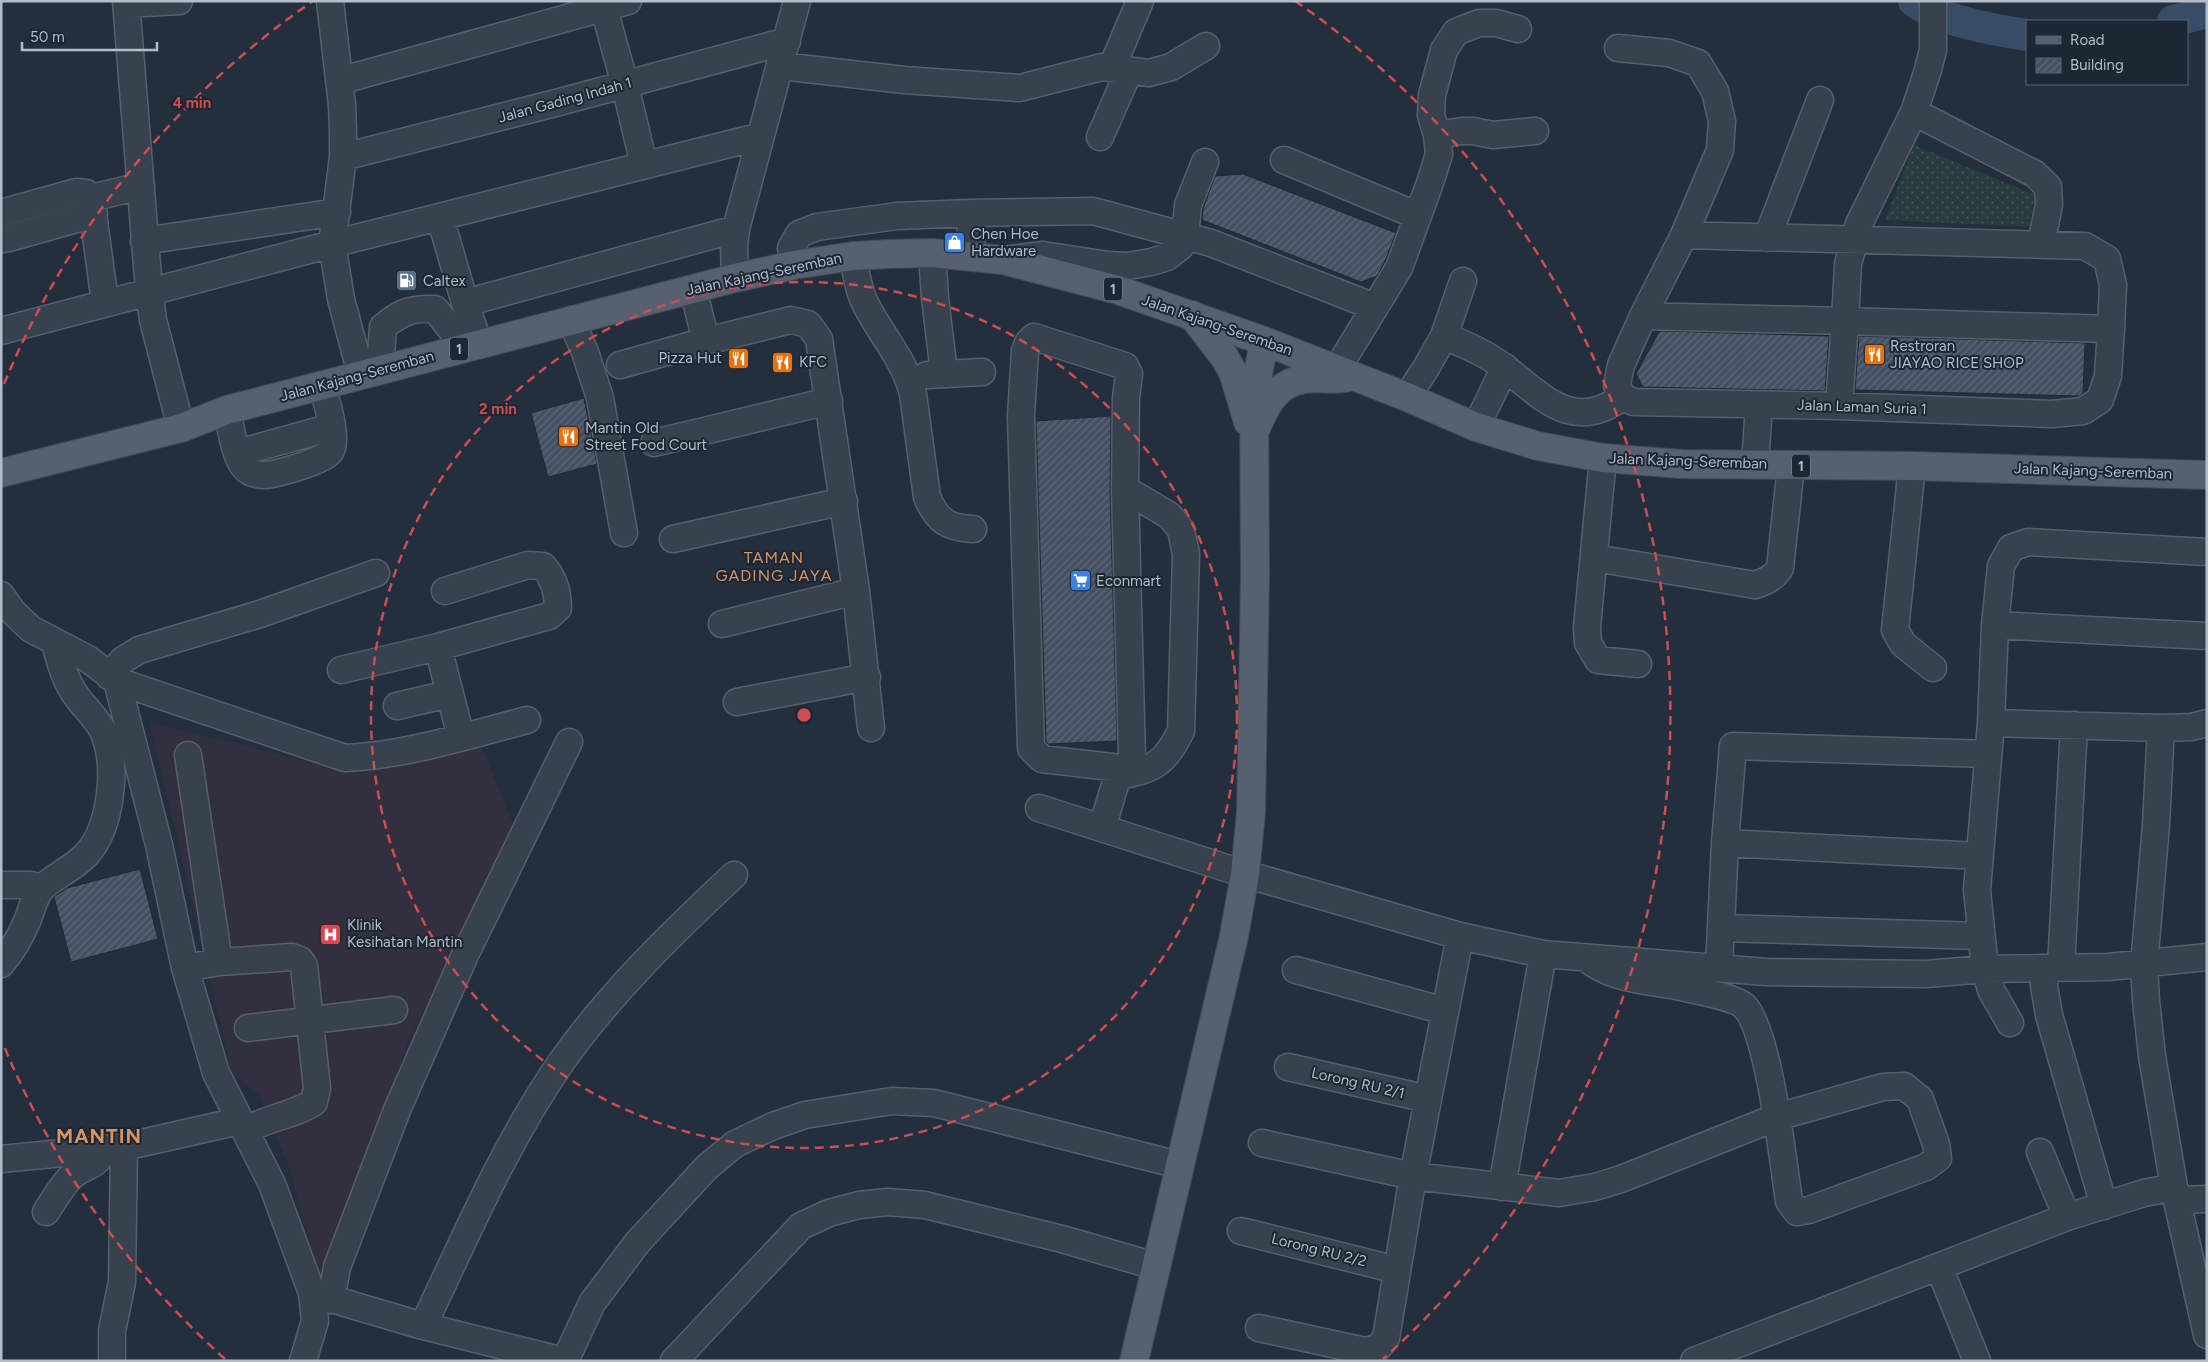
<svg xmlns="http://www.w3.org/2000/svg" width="2208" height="1362" viewBox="0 0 2208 1362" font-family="Figtree,sans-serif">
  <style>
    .medical { fill: #32303f }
    .grass { fill: url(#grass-dots) }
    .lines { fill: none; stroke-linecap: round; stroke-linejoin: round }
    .river { stroke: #394c67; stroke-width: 32 }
    .building { fill: url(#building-hatch); stroke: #1f2835 }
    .minor-casing { stroke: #565f6c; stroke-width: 29 }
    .major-casing { stroke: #414a57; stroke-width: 30 }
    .minor { stroke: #38414e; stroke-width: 26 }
    .major { stroke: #56606e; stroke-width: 28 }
    .ring { fill: none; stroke: #ce4d50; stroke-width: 2.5; stroke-dasharray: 9 6 }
    .labels { text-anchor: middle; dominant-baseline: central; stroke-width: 4; stroke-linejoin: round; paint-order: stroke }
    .shield { fill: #1d2633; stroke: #878f9c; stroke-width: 1 }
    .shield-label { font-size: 14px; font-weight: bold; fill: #b4bcc9 }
    .street-label { font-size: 15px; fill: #b4bcc9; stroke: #1d2633 }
    .poi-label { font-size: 15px; fill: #b4bcc9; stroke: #1d2633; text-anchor: start }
    .neighbourhood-label { font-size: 16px; letter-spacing: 1px; fill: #d59563; stroke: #1d2633 }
    .district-label { font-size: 20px; font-weight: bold; letter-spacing: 1px; fill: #d59563; stroke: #1d2633 }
    .centre { fill: #ce4d50; stroke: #1d2633; stroke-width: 2.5 }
    .ring-label { font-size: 15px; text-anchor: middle; font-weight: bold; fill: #ce4d50; stroke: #1d2633; stroke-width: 4; stroke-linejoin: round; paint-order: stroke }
  </style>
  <defs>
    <pattern id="grass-dots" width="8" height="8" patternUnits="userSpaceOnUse" patternTransform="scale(1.25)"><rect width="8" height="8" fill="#263c3f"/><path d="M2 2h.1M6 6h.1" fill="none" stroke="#435659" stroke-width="1.8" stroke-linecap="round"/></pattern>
    <pattern id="building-hatch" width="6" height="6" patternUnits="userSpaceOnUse" patternTransform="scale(1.25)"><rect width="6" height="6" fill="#455162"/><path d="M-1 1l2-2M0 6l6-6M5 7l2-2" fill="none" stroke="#5d6877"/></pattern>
  </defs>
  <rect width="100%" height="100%" fill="#242f3e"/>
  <path class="medical" d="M150 723 361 774 481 746 515 828 409 1040 321 1280 289 1167 259 1095 232 1073Z"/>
  <path class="grass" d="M1914 145 2035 195 2029 227 1885 220Z"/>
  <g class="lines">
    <path class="river" d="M1914 1C1942 21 1993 30 2027 35
      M2173 21 2207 12"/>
  </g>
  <path class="building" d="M1243 174 1396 233 1385 261 1377 276 1361 282 1202 220 1203 209 1215 176Z
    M1662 331 1829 336 1825 391 1643 387 1636 374 1659 332Z
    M1859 336 2085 343 2083 393 2079 396 1855 390Z
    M584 398 597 464 548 477 531 413Z
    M1111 416 1110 489 1117 741 1048 744 1046 742 1036 421Z
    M140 869 158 939 71 962 54 897 67 888Z"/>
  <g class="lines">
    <defs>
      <path id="minor" d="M126 1 149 291 153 320 181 428
        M330 1 342 105 343 131V157L332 244 341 299 361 374
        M602 1 625 85 644 165
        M1933 1V50L1927 73 1914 112 1859 224 1848 264 1845 321 2111 329
        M127 4 179 1
        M1618 48 1669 53 1698 63 1715 91 1722 121 1720 150 1684 235 1643 316 1621 365 1617 385 1622 397
        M781 66 904 80 1020 88 1102 67 1149 73 1171 67 1206 46
        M1112 67 1140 1
        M339 81 628 1
        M1914 112 2035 174 2048 187 2049 205 2041 244
        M1437 135 1462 131H1473L1493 135 1535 131
        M1100 137 1129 71
        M343 157 552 104 787 41
        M1284 160 1418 216
        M91 198 105 303
        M1 213 76 192 86 193 91 198 141 186
        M970 213 972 255
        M440 217 465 303 736 229
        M1767 238 1820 100
        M1 239 9 238 94 214
        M144 241 337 212
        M932 253 935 298 944 373
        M853 256C856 272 858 290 866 305 881 335 905 360 913 394L927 497C937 521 948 528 973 529
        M1004 260 1043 255 1108 265 1128 266 1151 262 1167 257 1180 247 1185 237 1188 205 1205 162
        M794 265 791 248 799 234 817 227 897 216 970 213 1093 211 1211 243 1375 307
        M735 278 734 247 736 229 797 1
        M693 289 706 341 791 320 808 324 819 339 856 591 871 728
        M465 303 479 344
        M1643 316 1845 321 1839 406
        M571 320 585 352 600 398 624 533
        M1 331 332 244 761 136
        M1444 336C1466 345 1486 353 1505 368 1542 396 1573 434 1622 397
        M1034 337 1125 366 1129 374 1126 398 1125 489 1132 758 1129 765 1120 768 1042 759 1031 748 1021 416 1025 351 1028 343Z
        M620 365 706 341
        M380 369 383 327C401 312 411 308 435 309L465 347
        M1337 369 1399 268 1431 180 1439 154 1437 135 1431 115 1432 95 1444 50 1456 32 1479 23H1496L1518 29
        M927 375 982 372
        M1407 397 1426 368 1444 336 1463 281
        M1622 397 1634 402 1839 406 2052 414 2083 411 2100 400 2108 376 2111 329 2113 285 2107 259 2085 246 1684 235
        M227 410C230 424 235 459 245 468 250 474 259 475 266 475 277 474 324 461 330 452 339 439 326 400 322 385
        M1476 427 1505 367
        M654 443 829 401
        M238 453 332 427
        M1603 458 1587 627 1588 643 1598 660 1638 664
        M1755 464 1759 405
        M1912 466 1895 630 1903 644 1933 668
        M673 539 844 501
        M1595 558 1755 585C1766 581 1774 578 1780 568L1791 466
        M1 595 13 612 31 629 88 659 117 681 159 845 185 968 216 1073 272 1184 312 1293 315 1321 303 1361
        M722 624 856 591
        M1995 625 2207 636
        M438 647 549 616 558 608C558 592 554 578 543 566L528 565 445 591
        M341 670 438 647 461 737
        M109 676 123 660 139 650 260 614 376 573
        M117 681 345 758C402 756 471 735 527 720
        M737 702 867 677
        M397 706 449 694
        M1991 723 2161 728
        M2207 723 2192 727 2161 728 2156 825 2144 965 2146 1001 2152 1056 2174 1187 2207 1335
        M188 755 219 962
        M1118 776C1153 770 1165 764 1181 731L1186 554 1181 530 1170 516 1125 489
        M1039 808 1245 874 1460 936 1543 954 1766 972 1926 974 1985 969 2108 967 2207 957
        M1102 828 1120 768
        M1725 843 1980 856
        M1 885H31L42 888
        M1721 928 1980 936
        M1 964C13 950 21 936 28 919 32 909 34 896 42 888 54 876 73 869 87 854 112 825 118 765 103 731 97 719 88 711 80 701 66 684 60 663 55 642
        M2061 967 2074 725
        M185 968 219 962 292 957 300 960 304 966 317 1088 314 1102C294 1116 267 1117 245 1131
        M1719 968 1725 843 1733 746 1988 754
        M2044 968V986L2049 1015 2104 1206
        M1296 970 1445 1011
        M2010 1023 1991 990 1985 969 1977 890 1991 723 1995 625 2001 566 2011 548 2028 542 2207 552
        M248 1028 394 1010
        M1288 1067 1428 1099
        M1262 1143 1413 1176 1559 1193 1595 1187 1621 1179 1777 1117 1883 1087 1904 1086 1920 1099 1936 1144 1938 1158 1926 1167 1809 1210 1797 1212 1789 1201C1783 1162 1769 1030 1744 1006 1733 996 1687 989 1671 985 1642 980 1609 978 1586 958
        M2040 1152 2067 1217
        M1 1159 124 1147 239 1121
        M1502 1187 1543 954
        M2177 1200 2207 1199
        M46 1212C54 1200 62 1185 72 1176 86 1164 96 1168 105 1149
        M1241 1231 1397 1270
        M1939 1267 1977 1361
        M315 1294 423 1326 564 1361
        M331 1300 337 1267 397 1110 465 955 569 742
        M423 1326C466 1236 505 1143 562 1061 612 991 672 933 734 875
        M1259 1328 1365 1351 1378 1348 1386 1338 1413 1176 1460 936
        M112 1361V1331L122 1282 124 1147
        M565 1361 592 1303 637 1243 707 1167 735 1144 773 1126 805 1115 892 1101 934 1103 1179 1165
        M674 1361 801 1226 829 1213 859 1205 888 1202 925 1205 1062 1239 1155 1266
        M1694 1361 2067 1217 2144 1193 2174 1187"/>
      <path id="major" d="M1192 315 1225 358 1233 372 1248 422
        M1257 426C1267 403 1278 382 1305 379 1318 377 1332 380 1345 378
        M1 473 181 428 227 410 735 278 794 265 853 256 888 254 932 253 1003 260 1118 290 1264 341 1407 397 1476 427 1538 446 1603 458 1682 464 1912 466 2207 475
        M1134 1361 1234 936 1245 874 1251 812 1255 575 1254 398 1264 341"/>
    </defs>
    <use href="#minor" class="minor-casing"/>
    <use href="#major" class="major-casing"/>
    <use href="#minor" class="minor"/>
    <use href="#major" class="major"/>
  </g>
  <g class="ring">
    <circle cx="804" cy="715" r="433"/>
    <path d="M225 1359A866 866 0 0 1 4 1046M4 384A866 866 0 0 1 313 1M1295 1A866 866 0 0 1 1383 1359"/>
  </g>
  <defs>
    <symbol id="shop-square" viewBox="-11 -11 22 22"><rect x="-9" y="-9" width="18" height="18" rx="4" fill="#3f7fe0" stroke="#1d2633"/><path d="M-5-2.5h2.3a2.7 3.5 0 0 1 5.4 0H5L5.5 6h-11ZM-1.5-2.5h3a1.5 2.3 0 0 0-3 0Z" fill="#fff"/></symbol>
    <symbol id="fuel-square" viewBox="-11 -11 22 22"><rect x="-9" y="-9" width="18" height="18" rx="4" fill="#5c6f8a" stroke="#1d2633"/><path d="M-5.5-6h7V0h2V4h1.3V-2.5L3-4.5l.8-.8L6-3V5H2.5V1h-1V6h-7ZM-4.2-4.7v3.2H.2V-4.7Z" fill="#fff"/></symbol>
    <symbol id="restaurant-square" viewBox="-11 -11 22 22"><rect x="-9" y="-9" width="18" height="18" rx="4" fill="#e8710a" stroke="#1d2633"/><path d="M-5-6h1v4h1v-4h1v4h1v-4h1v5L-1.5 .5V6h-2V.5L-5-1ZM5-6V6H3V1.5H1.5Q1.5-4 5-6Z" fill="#fff"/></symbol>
    <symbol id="supermarket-square" viewBox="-11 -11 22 22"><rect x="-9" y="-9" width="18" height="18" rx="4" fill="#3f7fe0" stroke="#1d2633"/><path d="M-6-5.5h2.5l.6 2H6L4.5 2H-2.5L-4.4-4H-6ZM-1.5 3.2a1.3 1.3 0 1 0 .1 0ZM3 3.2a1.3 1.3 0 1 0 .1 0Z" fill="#fff"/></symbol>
    <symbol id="hospital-square" viewBox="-11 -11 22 22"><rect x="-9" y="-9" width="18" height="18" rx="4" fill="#e0444e" stroke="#1d2633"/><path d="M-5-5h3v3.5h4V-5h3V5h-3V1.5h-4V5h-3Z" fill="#fff"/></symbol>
  </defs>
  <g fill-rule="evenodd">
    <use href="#shop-square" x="942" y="230" width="25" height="25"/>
    <use href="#fuel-square" x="394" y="268" width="25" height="25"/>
    <use href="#restaurant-square" x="1862" y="342" width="25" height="25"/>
    <use href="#restaurant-square" x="726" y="346" width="25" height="25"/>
    <use href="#restaurant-square" x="770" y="350" width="25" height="25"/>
    <use href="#restaurant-square" x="556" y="424" width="25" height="25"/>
    <use href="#supermarket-square" x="1068" y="568" width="25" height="25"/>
    <use href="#hospital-square" x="318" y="922" width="25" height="25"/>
  </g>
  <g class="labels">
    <g class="shield">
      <rect x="1104" y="277.5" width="18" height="23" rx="4"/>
      <rect x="450" y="337.5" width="18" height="23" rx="4"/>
      <rect x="1792" y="454.5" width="18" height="23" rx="4"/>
    </g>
    <g class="shield-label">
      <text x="1113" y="289">1</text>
      <text x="459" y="349">1</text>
      <text x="1801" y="466">1</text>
    </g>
    <g class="street-label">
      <text transform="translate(565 100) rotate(-15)">Jalan Gading Indah 1</text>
      <text transform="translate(764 274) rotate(-12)">Jalan Kajang-Seremban</text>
      <text transform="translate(1217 325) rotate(19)">Jalan Kajang-Seremban</text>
      <text transform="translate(357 376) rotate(-15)">Jalan Kajang-Seremban</text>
      <text transform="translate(1862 407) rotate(2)">Jalan Laman Suria 1</text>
      <text transform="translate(1688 461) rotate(2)">Jalan Kajang-Seremban</text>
      <text transform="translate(2093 471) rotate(2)">Jalan Kajang-Seremban</text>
      <text transform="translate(1358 1083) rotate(13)">Lorong RU 2/1</text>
      <text transform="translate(1319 1250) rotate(14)">Lorong RU 2/2</text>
    </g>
    <g class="poi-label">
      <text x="971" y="234">Chen Hoe<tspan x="971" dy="17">Hardware</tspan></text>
      <text x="423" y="281">Caltex</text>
      <text x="1890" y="346">Restroran<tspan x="1890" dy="17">JIAYAO RICE SHOP</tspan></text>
      <text x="722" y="358" text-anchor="end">Pizza Hut</text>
      <text x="799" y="362">KFC</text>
      <text x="585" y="428">Mantin Old<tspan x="585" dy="17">Street Food Court</tspan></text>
      <text x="1096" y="581">Econmart</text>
      <text x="347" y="925">Klinik<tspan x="347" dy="17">Kesihatan Mantin</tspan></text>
    </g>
    <g class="neighbourhood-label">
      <text x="774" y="557">TAMAN<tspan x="774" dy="18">GADING JAYA</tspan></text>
    </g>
    <g class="district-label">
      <text x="99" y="1136">MANTIN</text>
    </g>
  </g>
  <circle cx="804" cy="715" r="8" class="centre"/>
  <g class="ring-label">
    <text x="192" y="108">4 min</text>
    <text x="498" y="414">2 min</text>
  </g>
  <rect width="2208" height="1362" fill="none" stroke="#b4bcc9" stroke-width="5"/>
  <rect x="2026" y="20" width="162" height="65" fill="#1d2633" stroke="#59626f"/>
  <rect x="2036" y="36" width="25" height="8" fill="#56606e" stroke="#59626f"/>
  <text x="2070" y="45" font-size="15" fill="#b4bcc9">Road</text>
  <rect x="2036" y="58" width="25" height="15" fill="url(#building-hatch)" stroke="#59626f"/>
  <text x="2070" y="70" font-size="15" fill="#b4bcc9">Building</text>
  <path d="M22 42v8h135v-8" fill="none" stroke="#b4bcc9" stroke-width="2.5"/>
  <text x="30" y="42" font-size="15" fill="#b4bcc9" stroke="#1d2633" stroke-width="4" paint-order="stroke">50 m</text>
</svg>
